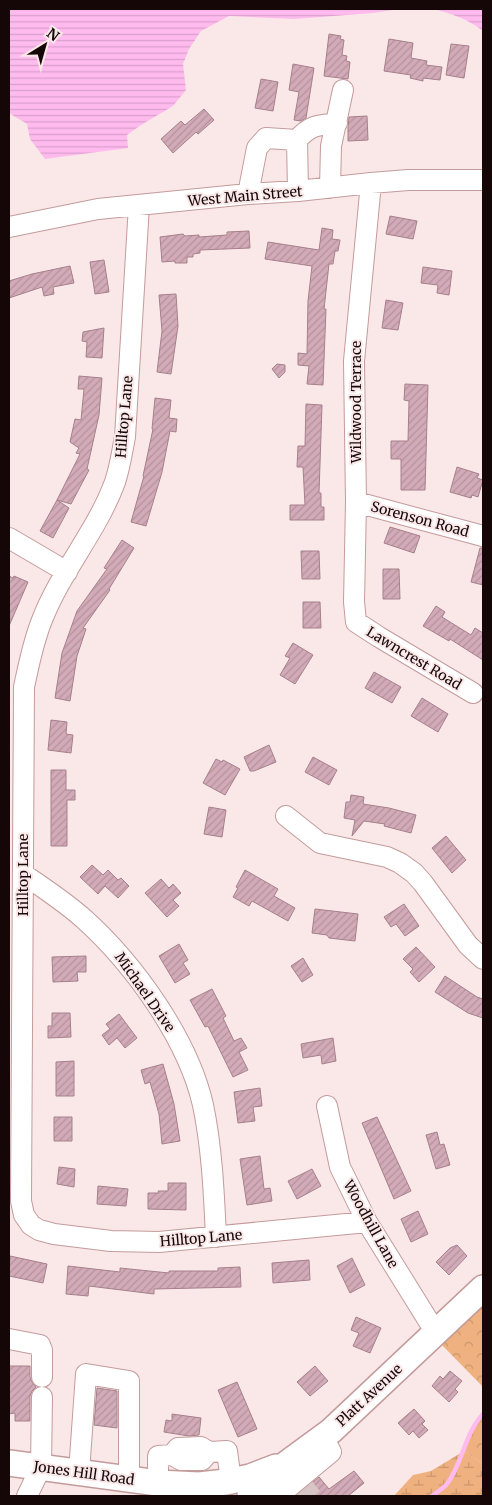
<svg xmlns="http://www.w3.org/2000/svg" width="492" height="1505" viewBox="0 0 492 1505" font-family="Merriweather,serif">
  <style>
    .forest { fill: url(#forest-crowns) }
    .wetland { fill: url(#wetland-marsh) }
    .water { fill: url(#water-rules) }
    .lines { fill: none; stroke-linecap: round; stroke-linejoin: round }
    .stream { stroke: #fbe; stroke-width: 4.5 }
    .building { fill: url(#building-hatch); stroke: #a5808c }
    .minor-tunnel { stroke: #d8c6c6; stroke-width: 20; stroke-dasharray: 20 10; stroke-linecap: butt }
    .minor-casing { stroke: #c49b9b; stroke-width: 22 }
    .major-casing { stroke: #c49b9b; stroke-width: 28 }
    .minor { stroke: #fff; stroke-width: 20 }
    .major { stroke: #fff; stroke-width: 25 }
    .labels { text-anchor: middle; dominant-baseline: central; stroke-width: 4; stroke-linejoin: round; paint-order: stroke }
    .street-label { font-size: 14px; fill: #150708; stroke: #fae8e8 }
  </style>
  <defs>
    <pattern id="forest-crowns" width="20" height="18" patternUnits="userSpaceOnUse" patternTransform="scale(1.25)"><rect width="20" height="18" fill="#eeb17f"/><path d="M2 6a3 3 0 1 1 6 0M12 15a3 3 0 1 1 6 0" fill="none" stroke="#cb976c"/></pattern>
    <pattern id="wetland-marsh" width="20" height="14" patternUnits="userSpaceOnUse" patternTransform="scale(1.25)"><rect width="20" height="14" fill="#eeb17f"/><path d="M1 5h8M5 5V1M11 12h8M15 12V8" fill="none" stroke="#cb976c"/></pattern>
    <pattern id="water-rules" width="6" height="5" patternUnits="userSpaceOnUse" patternTransform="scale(1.25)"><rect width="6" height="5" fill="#fbe"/><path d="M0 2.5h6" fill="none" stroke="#da9fcb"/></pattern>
    <pattern id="building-hatch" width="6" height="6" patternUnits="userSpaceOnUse" patternTransform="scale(1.25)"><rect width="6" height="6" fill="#d3abb8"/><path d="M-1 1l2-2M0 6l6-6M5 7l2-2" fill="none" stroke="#b4929d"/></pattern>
  </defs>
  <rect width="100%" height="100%" fill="#fae8e8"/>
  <path class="forest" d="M479 1305 483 1309V1387L440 1343Z
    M483 1414V1464L464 1451 474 1423Z"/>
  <path class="wetland" d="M464 1451 483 1464V1496H394L413 1475 431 1471Z"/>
  <path class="water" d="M9 9H399L373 13 294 19 229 16 201 31 189 49 183 64 186 90 173 106 141 125 127 135 128 148 45 159 30 139 27 124 9 113Z
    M434 9H483V31C468 19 452 14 434 9Z"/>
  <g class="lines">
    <path class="stream" d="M432 1496C437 1492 444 1488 447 1484 463 1462 465 1433 483 1414"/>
  </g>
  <path class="building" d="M329 34 341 36 340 39 344 40 342 55 347 56 346 61 350 62 348 79 324 76Z
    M389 39 413 43 411 58 427 61 426 65 442 67 440 80 423 78V81L410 78 411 75 384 71Z
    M451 44 469 46 464 78 446 75Z
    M293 64 314 68 306 118 301 121 294 120 299 92 289 90Z
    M261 79 278 82 273 111 255 108Z
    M204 109 214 120 198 134 196 132 173 153 161 139 181 121 185 125Z
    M367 116 368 140 348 141V128L349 117Z
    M390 216 417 221 413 239 386 234Z
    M322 228 333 230 332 239 340 240 338 251H335L333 264H329L324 309H326L323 385 307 384 309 366 298 365V353L307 354 308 301 312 266 265 259 268 242 319 250Z
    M249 231 250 248 200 250V253L193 254V257H187V263H175V261L162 262 160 237 183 234 185 236 199 235V237L227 235V232Z
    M104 260 109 292 95 294 90 262Z
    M70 266 74 283 53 287 54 294 44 296 42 287 9 298V281L32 274Z
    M423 267 452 271 449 295 437 293 438 285 421 283Z
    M176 294 178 326 171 374 157 372 162 331 159 295Z
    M386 300 403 303 398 330 382 328Z
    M104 328 102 358 86 357 87 342 82 341 83 332Z
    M277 364 285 365V372L279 378 272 369Z
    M79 376 102 378 99 415 87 469 89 470 71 504 57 500 80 454 76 453 79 448 70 442 75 419 81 420 84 389H78Z
    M405 384 428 385 425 490H401V459H391V441H408L409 401 404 400Z
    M155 398 171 400 169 418 177 419 176 432 170 431 162 472 146 526 131 522 144 476H143L153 429H152Z
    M306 404 322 405 319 493H321V507H324V520H290V505H305L303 467H297L298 446H305Z
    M457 467 479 474 477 478 483 480 478 497 472 495 471 498 450 492Z
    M57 500 69 508 53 538 40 531Z
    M390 527 420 536 414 553 384 543Z
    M122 540 134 548 109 589 110 590 83 628 86 629 77 656 70 701 55 698 62 653 77 611 107 569 104 568Z
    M480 548H483V585L471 582Z
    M301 551H319L320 579H302Z
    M383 569H399L400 599H383Z
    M9 576 13 578 14 576 28 582 9 626Z
    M303 602H320L321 628H303Z
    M436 606 445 612 442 617 471 635 475 628 483 633V660L450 639 449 641 423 626Z
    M293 643 313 655 295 684 280 675 290 658 285 656Z
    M374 672 401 687 392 703 365 688Z
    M422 698 448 714 438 732 411 716Z
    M51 720 67 722 66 734 73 735 71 753 48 750Z
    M269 745 276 762 254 771H250L244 757Z
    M313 757 337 770 329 785 305 772Z
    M216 759 222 762 223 760 240 769 225 795 203 783Z
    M51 770H66V790H75V800H67V846H51Z
    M351 795 364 797 363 804 389 808 416 815 411 833 384 826 385 824 364 821 352 836 355 820 344 818 346 802H350Z
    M209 807 226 810 222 837 204 834Z
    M446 836 466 860 452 873 432 848Z
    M92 865 103 875 108 870 118 880 121 878 129 886 118 898 105 886 98 894 80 877Z
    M245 870 278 889 274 896 295 908 288 921 252 901 249 906 233 897 238 888 236 887Z
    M161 879 169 888 173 884 181 893 173 900 179 906 167 917 145 893Z
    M404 904 419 926 405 936 396 924 391 927 384 917Z
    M315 909 358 914 355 941 329 938 327 935 312 933Z
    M179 944 188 960 183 963 190 974 175 983 159 956Z
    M416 947 435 967 419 982 410 972 413 969 403 959Z
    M86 956V972H77L78 981 53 982 52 957Z
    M303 958 313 975 302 982 291 966Z
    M445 976 477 997 483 999V1018L468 1013 435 992Z
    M212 989 226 1016 223 1018 234 1041 241 1038 247 1048 239 1052 248 1070 233 1077 208 1026 205 1027 190 1000Z
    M52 1013H70L71 1037 48 1038V1026H52Z
    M119 1014 137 1038 125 1048 117 1038 109 1045 102 1035 110 1029 106 1024Z
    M333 1038 336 1061 322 1064 321 1055 303 1058 301 1044Z
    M74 1061V1096H56V1062Z
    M163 1064 174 1104 180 1141 162 1144 159 1114 150 1082 145 1084 141 1070Z
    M260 1088 262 1106 253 1107 255 1121 238 1123 234 1092Z
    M54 1117H72V1141H54Z
    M377 1117 411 1191 394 1199 362 1123Z
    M437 1132 440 1145 444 1144 450 1165 436 1169 426 1135Z
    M260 1156 264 1189 270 1188 272 1201 247 1205 240 1159Z
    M59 1167 75 1169 74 1187 57 1184Z
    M312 1169 321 1186 297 1199 288 1181Z
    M168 1183H186V1210L148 1209V1193H159L158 1191H168Z
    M98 1186 128 1189 126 1206 97 1204Z
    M418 1211 428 1234 411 1242 401 1219Z
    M457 1245 467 1256 449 1275 436 1262 450 1248Z
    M10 1256 47 1264 43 1283 9 1276Z
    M352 1258 365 1285 350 1293 337 1266Z
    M309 1260 310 1280 273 1283 272 1263Z
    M68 1266 120 1272V1268L169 1273V1271H218V1268L240 1267 241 1287 154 1289V1294L89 1286 88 1296 66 1294Z
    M356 1317 381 1328 370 1353 353 1346 359 1333 351 1330Z
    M9 1366H30V1377L32 1382 36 1387 32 1391 30 1396V1421H15V1413L9 1414Z
    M315 1366 328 1381 310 1396 297 1382Z
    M450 1371 462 1381 455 1389 458 1392 449 1402 432 1386 440 1376 443 1379Z
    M237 1382 257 1429 238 1437 218 1390Z
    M97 1388 117 1391V1428L94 1425Z
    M414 1409 425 1421 422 1424 428 1430 419 1438 413 1431 409 1435 398 1423Z
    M172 1414 201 1418 199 1435 189 1436 164 1432 166 1420 172 1421Z
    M354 1471 364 1483 348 1496H296L319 1477 329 1489Z"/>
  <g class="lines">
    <path class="minor-tunnel" d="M298 1496 320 1478"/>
    <defs>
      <path id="minor" d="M371 183 354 361 356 502 354 602 356 622 379 637 473 693
        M330 188 331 146 343 90
        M298 191 297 140C310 125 318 125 337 123
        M248 194 257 148 266 138 297 140
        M139 205 125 437C122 452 120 467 115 482 97 531 61 571 42 620 33 642 29 664 24 687L21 1201 24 1215 31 1225 39 1230 54 1234 111 1241 159 1242 367 1222
        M9 227 98 209 248 194 298 191 371 183 408 180H483
        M356 502 483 536
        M9 538 67 572
        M286 816 320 843 387 857 400 863 414 873 423 883 468 945 483 959
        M23 874C44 888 65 902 84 919 134 964 188 1039 203 1105 212 1148 214 1194 216 1237
        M327 1106 340 1167 367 1222 436 1333
        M9 1339 40 1345 42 1350V1377
        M209 1452 202 1460H181L172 1455 178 1448 201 1447 209 1452 227 1451 231 1481
        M79 1472 86 1374 129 1381V1479
        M158 1483V1456L172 1455
        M27 1496 41 1467 42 1397
        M278 1496 331 1452 323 1437"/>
      <path id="major" d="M9 1463 158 1483 199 1485 226 1482 250 1477 276 1467
        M250 1496 286 1464 331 1431 483 1288"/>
    </defs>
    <use href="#minor" class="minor-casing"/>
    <use href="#major" class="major-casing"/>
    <use href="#minor" class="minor"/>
    <use href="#major" class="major"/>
  </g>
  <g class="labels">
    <g class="street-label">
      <text transform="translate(245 196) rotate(-5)">West Main Street</text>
      <text transform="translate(356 402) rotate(-90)">Wildwood Terrace</text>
      <text transform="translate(124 417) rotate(-85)">Hilltop Lane</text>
      <text transform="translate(420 519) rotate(15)">Sorenson Road</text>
      <text transform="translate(414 658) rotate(31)">Lawncrest Road</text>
      <text transform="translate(23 875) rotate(-90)">Hilltop Lane</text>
      <text transform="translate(145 992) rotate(55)">Michael Drive</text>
      <text transform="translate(371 1224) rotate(61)">Woodhill Lane</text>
      <text transform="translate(201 1238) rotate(-5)">Hilltop Lane</text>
      <text transform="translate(369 1395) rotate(-43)">Platt Avenue</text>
      <text transform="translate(84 1473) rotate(8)">Jones Hill Road</text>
    </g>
  </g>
  <rect width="492" height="1505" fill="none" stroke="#150708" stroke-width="20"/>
  <g transform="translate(45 45) rotate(37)" stroke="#fae8e8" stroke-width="4" paint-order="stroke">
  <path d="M0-4L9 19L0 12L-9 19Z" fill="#150708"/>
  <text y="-8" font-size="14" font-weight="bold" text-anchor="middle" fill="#150708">N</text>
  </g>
</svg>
